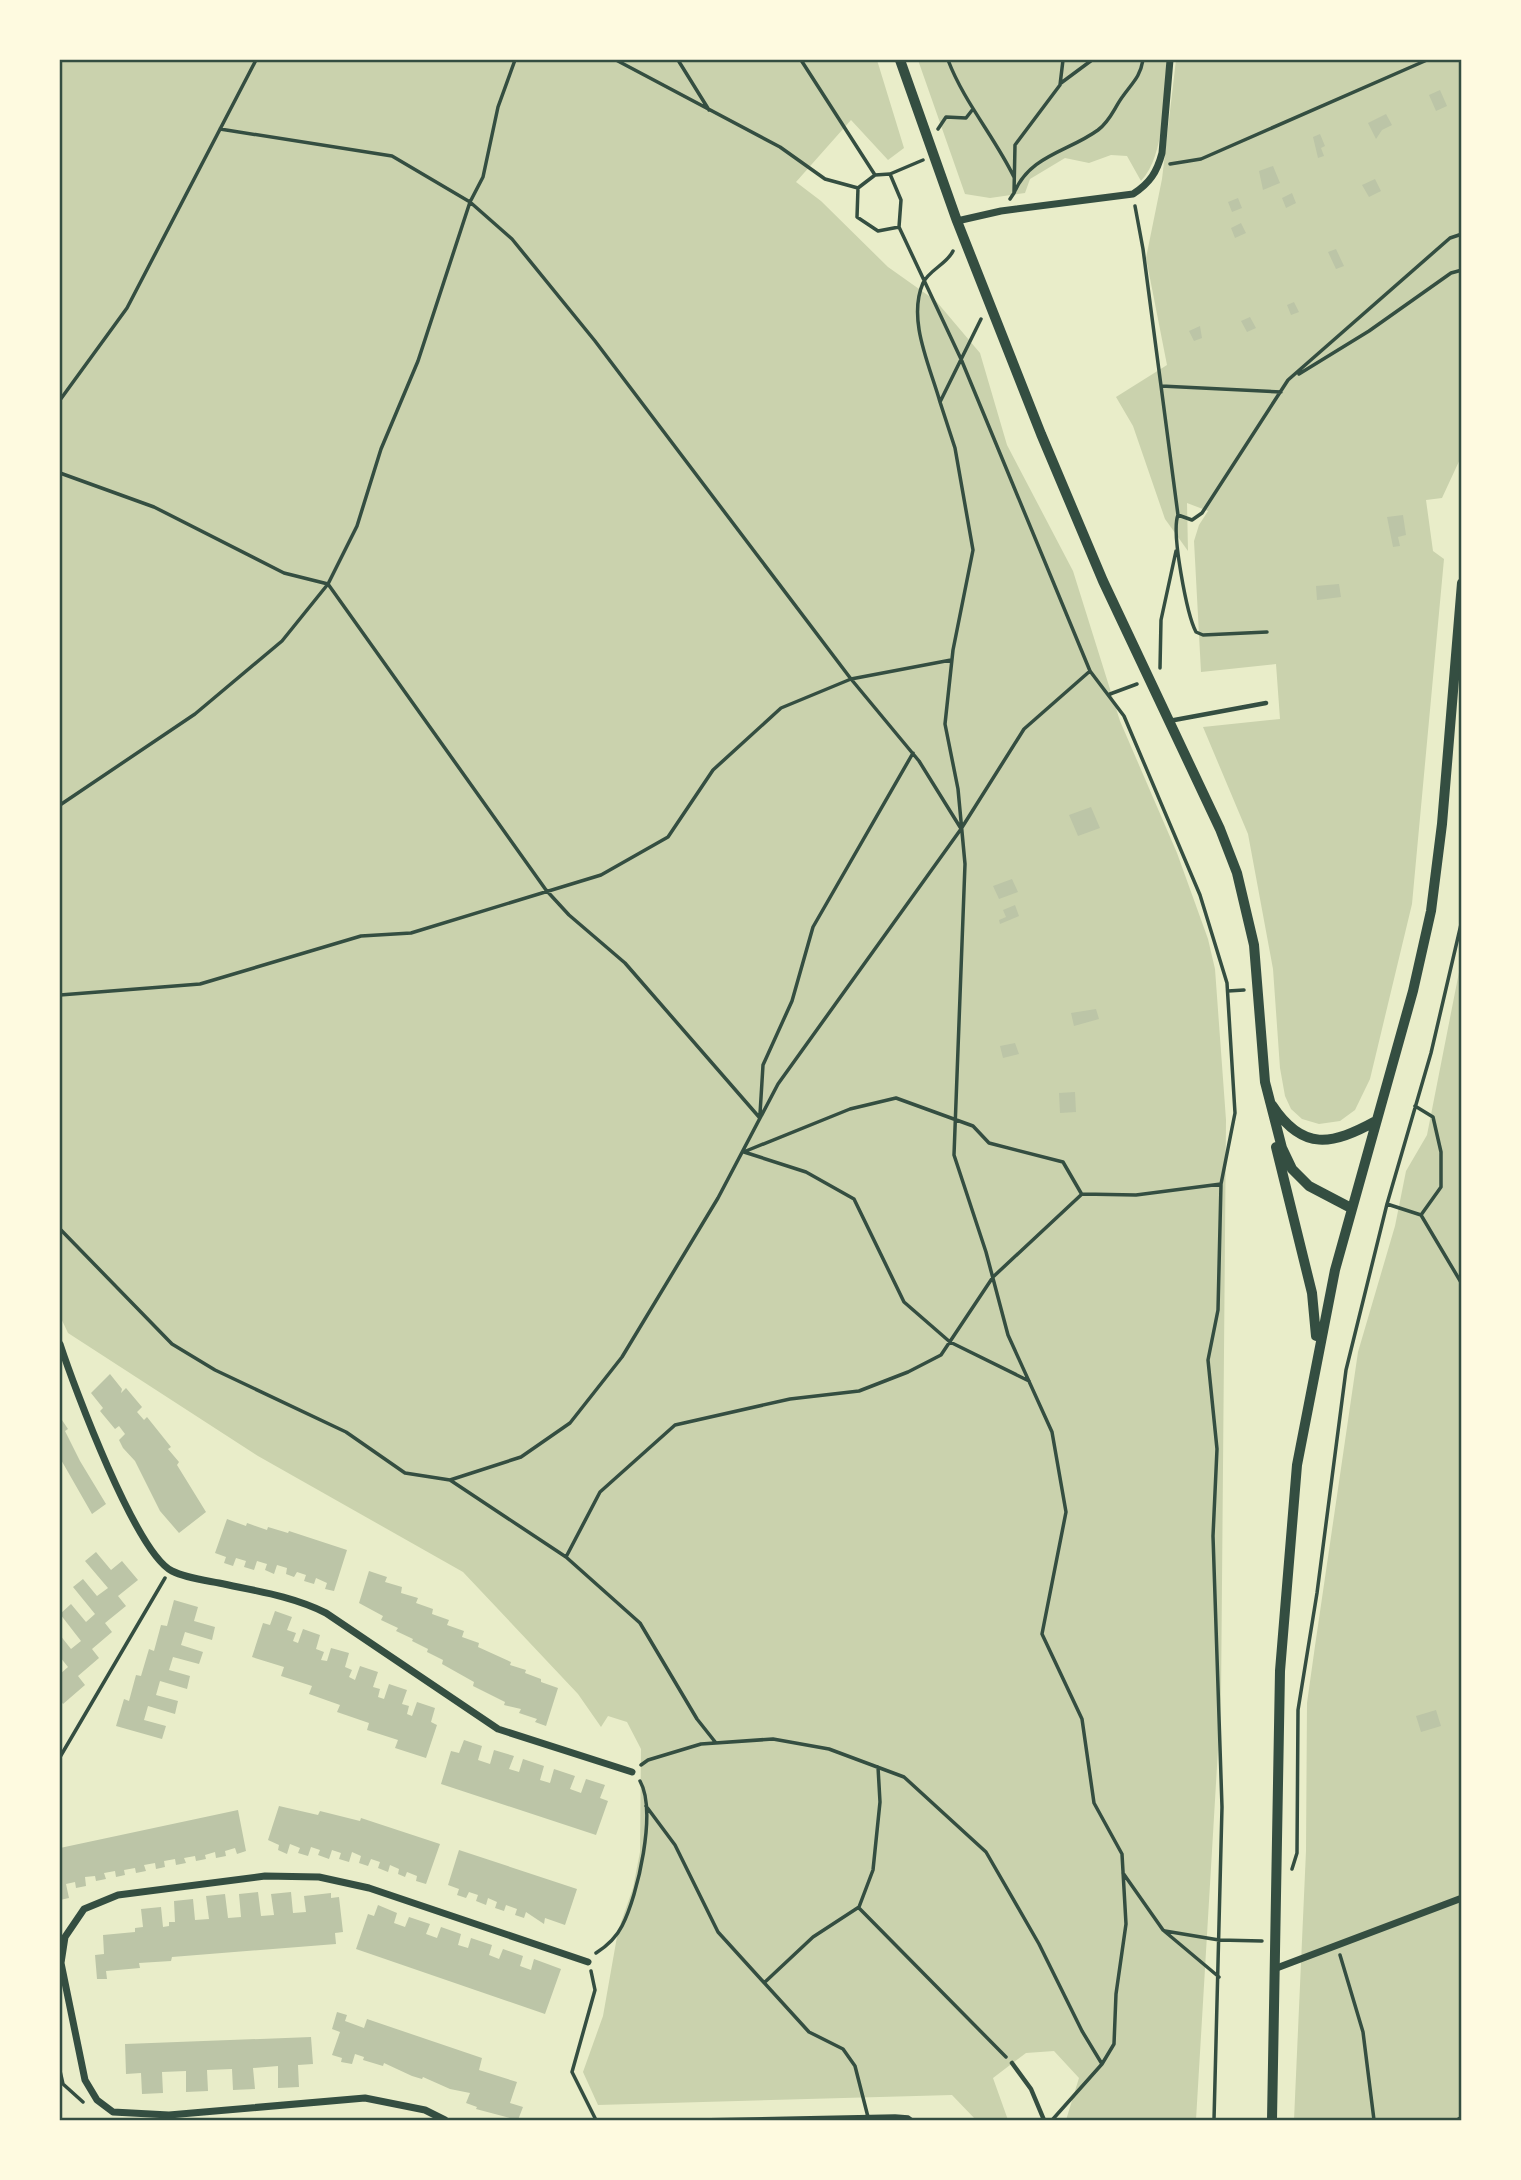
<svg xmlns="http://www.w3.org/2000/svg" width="1521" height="2180" viewBox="0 0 1521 2180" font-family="'PT Sans',sans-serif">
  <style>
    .green { fill: #cad2ad }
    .building { fill: #bcc5a7 }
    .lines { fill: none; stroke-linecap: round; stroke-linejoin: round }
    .path { stroke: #344e41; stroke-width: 3.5 }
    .service { stroke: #344e41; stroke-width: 4.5 }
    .minor { stroke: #344e41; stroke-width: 7 }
    .tertiary { stroke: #344e41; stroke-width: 10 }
    .neatline { fill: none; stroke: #344e41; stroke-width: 2.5 }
  </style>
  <rect width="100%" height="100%" fill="#e9edc9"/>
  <path class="green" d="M60 60H877L904 148 888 160 851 120 796 182 821 201 888 267 936 301 980 353 1007 445 1073 571 1120 721 1177 853 1208 939 1215 969 1226 1120 1221 1699 1196 2120H1066L1079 2078 1054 2051 1026 2053 993 2078 1008 2120H976L952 2095 598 2105 583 2072 603 2016 618 1931 633 1888 640 1852 641 1749 627 1722 608 1716 601 1727 578 1694 463 1572 258 1456 68 1333 60 1316Z
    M918 60H1167C1163 95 1166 155 1141 181L1127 156 1111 155 1089 163 1065 158 1030 179 1025 193 990 198 965 194Z
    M1176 60H1461V457L1442 498 1426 500 1433 551 1444 559 1412 904 1370 1079 1355 1110 1340 1121 1319 1124 1302 1119 1291 1109 1285 1096 1280 1068 1273 969 1248 834 1203 727 1280 719 1276 664 1201 672 1194 541 1199 525 1208 511 1187 503 1188 551 1165 519 1133 426 1116 397 1167 365 1146 258 1162 179Z
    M1461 962V2120H1294L1306 1851 1307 1703 1315 1646 1358 1352 1395 1226 1406 1171 1427 1135Z"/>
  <path class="building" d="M1440 90 1447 106 1436 111 1429 95Z
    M1386 114 1392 125 1382 130 1376 139 1368 123Z
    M1320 134 1325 146 1321 148 1324 156 1318 158 1313 137Z
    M1273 166 1280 183 1263 190 1259 171Z
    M1375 179 1381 191 1369 197 1362 185Z
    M1292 193 1296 203 1286 208 1282 198Z
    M1238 198 1242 208 1232 212 1228 202Z
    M1241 223 1246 233 1235 238 1231 228Z
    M1336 249 1344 266 1336 269 1328 252Z
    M1294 302 1299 312 1291 315 1287 305Z
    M1250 317 1256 328 1247 332 1241 321Z
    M1200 326 1202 338 1194 341 1189 331Z
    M1403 515 1406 535 1398 537 1400 546 1393 547 1387 517Z
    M1339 584 1341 597 1317 600 1316 586Z
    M1091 807 1100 828 1078 836 1069 815Z
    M1012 879 1018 892 999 899 993 886Z
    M1015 905 1019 916 1000 924 999 920 1006 917 1003 910Z
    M1096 1009 1099 1019 1074 1026 1071 1013Z
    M1015 1043 1019 1054 1003 1058 1000 1046Z
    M1075 1092 1076 1112 1060 1113 1059 1093Z
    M110 1374 122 1389 121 1393 126 1388 142 1407 137 1412 144 1420 147 1417 171 1447 168 1449 179 1462 177 1465 206 1512 179 1533 160 1511 135 1461 123 1448 119 1440 125 1434 119 1426 115 1429 100 1411 103 1408 91 1393Z
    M60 1417 68 1429 65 1431 80 1461 106 1504 92 1514 60 1458Z
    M227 1519 246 1526 247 1523 267 1530 268 1527 288 1533 289 1531 347 1550 334 1591 325 1589 327 1583 316 1578 314 1584 304 1581 306 1575 297 1572 294 1577 286 1574 287 1568 277 1565 274 1574 265 1570 267 1564 257 1561 254 1570 244 1567 246 1561 236 1558 233 1566 224 1563 226 1557 215 1553Z
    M96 1552 111 1570 122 1561 138 1580 118 1596 126 1606 105 1623 112 1632 92 1649 99 1658 78 1676 85 1685 63 1704 60 1700V1674L68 1667 60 1657V1635L71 1649 81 1641 60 1614 71 1604 86 1622 95 1614 73 1587 83 1579 97 1596 108 1588 85 1561Z
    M369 1571 387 1577 385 1582 402 1587 401 1593 418 1598 416 1603 433 1609 432 1614 449 1620 447 1625 464 1631 462 1637 479 1643 478 1647 511 1662 510 1665 526 1670 525 1673 541 1679V1682L558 1688 546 1726 535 1722 537 1719 519 1713 521 1709 504 1705 505 1702 473 1686 474 1682 442 1664 443 1660 427 1652 428 1649 412 1641 413 1639 396 1631 398 1628 381 1620 383 1616 359 1603Z
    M174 1600 198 1607 194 1621 215 1627 212 1640 185 1632 181 1645 203 1652 199 1664 173 1657 169 1670 190 1676 187 1689 160 1681 156 1695 178 1701 175 1714 148 1706 144 1720 166 1726 162 1739 116 1726 124 1699 129 1701 136 1675 141 1676 149 1649 154 1651 161 1625 167 1626Z
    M275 1611 292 1617 287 1630 296 1633 293 1641 298 1643 303 1629 320 1635 316 1649 324 1652 321 1660 327 1661 331 1648 349 1653 345 1667 352 1670 349 1677 355 1680 360 1666 378 1672 373 1687 380 1689 378 1697 384 1699 389 1684 407 1690 402 1704 409 1706 407 1714 412 1716 417 1702 435 1708 431 1722 437 1725 426 1758 395 1748 398 1740 367 1730 369 1723 337 1712 340 1705 309 1694 312 1686 281 1676 284 1667 252 1657 263 1623 270 1625Z
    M1436 1710 1441 1726 1421 1732 1416 1716Z
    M464 1740 482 1746 478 1760 490 1764 494 1750 514 1756 509 1769 519 1772 523 1759 544 1766 540 1780 550 1783 554 1769 575 1776 570 1789 581 1793 586 1779 605 1785 600 1798 608 1801 596 1835 441 1784 451 1751 459 1753Z
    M279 1806 318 1815 320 1811 360 1821 361 1818 440 1844 426 1884 416 1881 417 1876 407 1872 405 1877 398 1874 399 1869 390 1865 388 1872 378 1868 380 1862 371 1859 368 1866 359 1863 361 1856 352 1852 349 1862 339 1859 341 1853 332 1850 329 1859 318 1855 320 1850 311 1847 308 1856 298 1853 300 1848 290 1844 287 1854 278 1850 279 1845 268 1840Z
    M238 1810 246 1851 237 1854 235 1848 225 1851 226 1856 216 1858 215 1852 205 1855 206 1859 196 1861 195 1856 184 1858 186 1863 176 1865 175 1859 164 1861 165 1867 156 1869 155 1863 144 1865 146 1871 136 1873 135 1868 124 1870 125 1875 116 1877 115 1871 104 1873 106 1879 96 1881 95 1876 85 1877 86 1886 76 1888 75 1882 66 1884 69 1898 60 1900V1848Z
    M459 1850 577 1889 565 1925 545 1918 544 1924 526 1912 524 1918 515 1915 517 1909 506 1905 504 1911 495 1908 497 1902 488 1898 486 1905 476 1901 478 1895 469 1892 466 1898 457 1895 459 1889 448 1885Z
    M258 1892 261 1916 274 1915 271 1894 291 1892 293 1913 306 1912 304 1896 331 1893V1898L339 1897 343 1932 335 1933 336 1944 172 1957 171 1961 139 1963 140 1968 106 1971 107 1979H97L95 1955 104 1954 103 1935 135 1932V1928L143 1927 141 1909 161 1907 163 1927 169 1926V1922H175L174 1901 193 1899 195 1920 209 1919 206 1896 225 1894 228 1918 241 1917 239 1894Z
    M378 1905 397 1913 394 1923 405 1927 409 1917 430 1924 426 1934 437 1938 441 1927 461 1934 458 1945 468 1948 471 1938 492 1945 489 1955 499 1959 503 1949 523 1956 520 1966 531 1970 534 1959 561 1969 545 2014 356 1949 368 1914 374 1916Z
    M337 2012 347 2015 345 2021 364 2028 367 2019 482 2058 479 2070 517 2082 510 2103 523 2107 518 2120 476 2109 477 2107 466 2103 470 2093 450 2089 423 2077 422 2079 412 2076 384 2063 383 2066 363 2060 364 2057 355 2054 352 2064 341 2062 342 2058 332 2055 340 2032 332 2029Z
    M311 2037 313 2064 298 2065 299 2087 278 2088V2066L253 2068 255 2089 233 2090 232 2069 207 2070 208 2091 186 2092V2071L162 2072 163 2093 142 2094 141 2073 126 2074 125 2044Z"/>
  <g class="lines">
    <path class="path" d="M616 60 780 147 825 179 858 188
      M678 60 709 110
      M801 60 875 175
      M948 60C964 102 994 136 1014 177
      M1061 83 1092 60
      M220 129 392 156 470 202 512 239 595 341 851 679 919 761 960 827
      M938 129 946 117 966 118 973 109
      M923 160 890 174 901 200 899 227 961 359 1090 671 1124 716 1200 895 1227 983 1235 1113 1221 1184 1218 1310 1208 1360 1217 1449 1213 1536 1222 1807 1214 2120
      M1170 164 1201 159 1427 60
      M890 174 875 175 858 188 857 217 878 231 899 227
      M1014 193C1030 155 1068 152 1098 130 1111 120 1114 108 1123 96 1133 82 1140 77 1143 60
      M1010 199 1014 193 1015 145 1060 85 1063 60
      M1135 206 1143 249 1178 515 1192 520 1202 513 1288 380 1450 238 1462 234
      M981 319 940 402 955 448 973 550 953 650 945 724 958 789 965 864 954 1155 986 1252 1008 1335 1052 1432 1066 1512 1042 1634 1082 1719 1094 1803 1122 1854 1126 1924 1116 1994 1114 2044 1102 2064 1053 2119
      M1299 374 1369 331 1451 273 1462 270
      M1161 386 1281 392
      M60 400 127 308 256 60
      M940 402C930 366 907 320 923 283 929 270 947 264 953 251
      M60 473 154 507 284 573 328 584 546 890 569 915 625 963 759 1117
      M1178 515C1171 532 1187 615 1196 632L1203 635 1267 632
      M1160 668 1161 620 1176 551
      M1110 694 1137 684
      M60 805 195 714 282 641 328 584 357 526 381 449 418 361 470 202 483 177 498 107 515 60
      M1228 991 1244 990
      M60 995 200 984 361 936 411 933 601 875 668 837 713 770 781 708 851 679 951 660
      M1415 1106 1433 1117 1441 1152V1187L1421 1215
      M760 1114 763 1065 792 1001 813 927 913 753
      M746 1151 850 1109 896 1098 973 1126 989 1143 1063 1162 1081 1193
      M744 1152 806 1172 854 1199 904 1302 950 1342 1029 1381
      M1387 1204 1421 1215 1462 1284
      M60 1229 172 1344 215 1370 346 1432 405 1473 450 1480 521 1457 570 1423 622 1357 718 1198 778 1084 961 829 1024 729 1090 671
      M450 1480 566 1557 640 1623 697 1719 716 1743
      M566 1557 600 1492 675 1425 790 1399 859 1391 908 1372 941 1355 993 1277 1082 1194 1136 1195 1221 1184
      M60 1757 165 1578
      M641 1765 648 1760 701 1744 773 1739 829 1749 904 1777 986 1852 1039 1944 1082 2031 1102 2064
      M646 1806 675 1845 718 1932 809 2032 843 2049 855 2066 868 2117
      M1292 1869 1297 1853 1298 1710 1317 1593 1346 1370 1387 1204 1431 1053 1462 920
      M1123 1873 1163 1930 1219 1977
      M859 1908 1006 2057
      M1165 1931 1219 1940 1262 1941
      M596 1953C607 1946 616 1938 622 1926 638 1895 657 1811 640 1781
      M1340 1955 1363 2032 1374 2120
      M591 1971 595 1990 572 2072 596 2120
      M765 1982 813 1937 859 1907 873 1870 880 1802 878 1767
      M60 2071 63 2084 83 2102
      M697 2120 895 2116 908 2117 912 2120
      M1457 2120 1462 2117"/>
    <path class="service" d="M1169 721 1266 703
      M1012 2063 1031 2089 1044 2120"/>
    <path class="minor" d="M957 221 1001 211 1133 194C1150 183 1157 172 1162 153L1170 60
      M60 1344C74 1387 136 1553 172 1571 186 1578 203 1580 219 1583 256 1591 292 1596 326 1613L498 1729 632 1772
      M1274 1969 1462 1898
      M445 2120 425 2110 365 2098 169 2115 113 2112 97 2100 85 2080 61 1963 65 1937 84 1909 118 1895 265 1876 319 1877 369 1888 588 1962"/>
    <path class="tertiary" d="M900 60 957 221 1041 434 1103 581 1220 829 1237 873 1254 945 1265 1082 1282 1148 1292 1169 1309 1186 1351 1208
      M1272 1105C1303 1152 1332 1145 1376 1121
      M1276 1147 1312 1293 1316 1336
      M1272 2120 1280 1671 1297 1465 1335 1270 1413 991 1431 911 1442 824 1462 583"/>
  </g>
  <rect width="1521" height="2180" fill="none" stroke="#fefae0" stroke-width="122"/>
  <rect x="61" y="61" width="1399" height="2058" class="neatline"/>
</svg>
